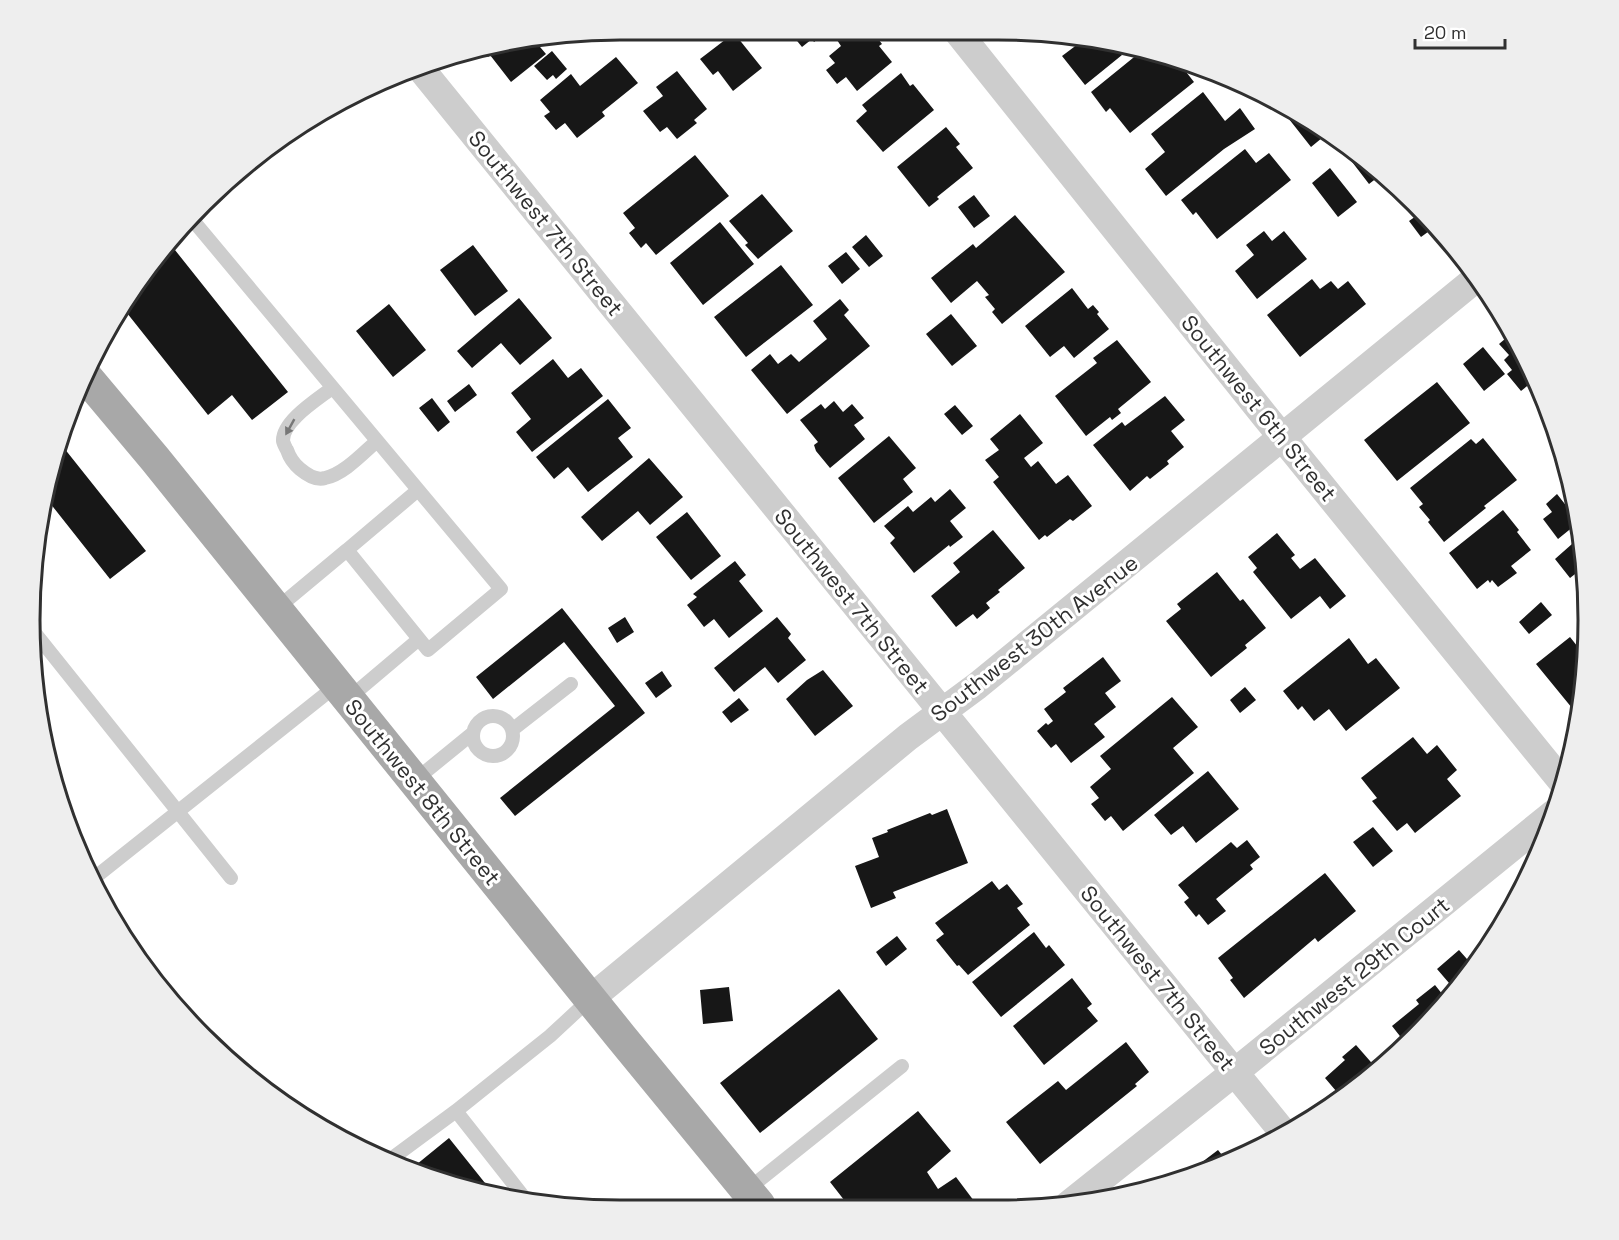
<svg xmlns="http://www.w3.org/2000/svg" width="1619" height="1240" viewBox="0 0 1619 1240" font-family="'Space Grotesk',sans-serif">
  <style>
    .building { fill: #171717 }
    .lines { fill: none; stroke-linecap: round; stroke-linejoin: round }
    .service { stroke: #cdcdcd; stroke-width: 14 }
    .minor { stroke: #cdcdcd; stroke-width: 28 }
    .primary { stroke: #a8a8a8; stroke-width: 33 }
    .oneway { fill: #777 }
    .labels { text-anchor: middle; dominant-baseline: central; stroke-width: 6; stroke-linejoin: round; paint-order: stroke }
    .street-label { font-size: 22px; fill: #303030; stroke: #fff }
    .rim { fill: none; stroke: #303030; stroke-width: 3 }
  </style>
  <rect width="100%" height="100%" fill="#fff"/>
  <path class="building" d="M789 31H828L814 42 812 39 802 47Z
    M843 31H863L865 33 867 31H872L882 44 879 46 892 62 857 91 846 77 837 84 826 70 835 63 829 56 841 46 835 37Z
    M734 33 762 68 733 91 718 71 713 75 700 59Z
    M1072 37 1113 44 1122 55 1085 85 1062 56 1078 44Z
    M535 41 546 54 511 82 490 55 488 57 480 48Z
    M1144 49 1152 50 1176 59 1194 82 1130 133 1110 108 1106 112 1091 92Z
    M552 51 567 69 556 79 553 75 547 80 534 66Z
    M616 57 638 83 602 112 605 116 577 138 565 123 556 130 544 116 550 112 540 100 571 74 580 86Z
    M677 71 707 109 694 120 697 123 677 139 667 127 660 132 643 111 663 96 656 87Z
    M901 73 910 86 913 84 934 110 883 152 856 121 867 111 862 105Z
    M1203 92 1225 121 1240 108 1255 129 1224 149 1166 196 1145 169 1165 152 1151 134Z
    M1290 110 1328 133 1311 147 1285 114Z
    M946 127 960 144 956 147 973 168 937 197 939 199 929 207 897 167Z
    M1353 148 1382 174 1369 184 1346 154Z
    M1245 149 1256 163 1269 153 1291 180 1217 239 1196 212 1193 215 1181 200Z
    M695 155 729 196 656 255 646 243 641 248 629 233 635 228 623 213Z
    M1330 168 1357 202 1338 217 1312 183Z
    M762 194 793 231 758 259 745 245 748 243 729 221Z
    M974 195 990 216 974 228 958 207Z
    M1410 201 1442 231 1447 237 1441 241 1432 229 1421 237 1409 221 1419 214 1409 202Z
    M1015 215 1065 272 1002 324 992 312 995 309 985 297 989 295 977 281 951 303 931 278 973 244 976 248Z
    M720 222 754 264 703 305 670 263Z
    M1264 231 1272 241 1284 231 1307 259 1257 299 1235 271 1254 255 1246 245Z
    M866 235 883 256 869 267 852 247Z
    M171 245 288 392 252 420 232 395 208 415 123 308 133 294 143 286 141 283Z
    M473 245 508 291 475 316 440 270Z
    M846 252 860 269 842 284 828 266Z
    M781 265 813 305 746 357 714 317Z
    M1312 279 1320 289 1331 281 1338 289 1348 281 1366 304 1300 357 1267 315Z
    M1072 288 1088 309 1093 305 1099 312 1097 314 1109 329 1074 358 1064 346 1050 357 1025 326Z
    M519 298 552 338 520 365 501 343 472 368 457 351Z
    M840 299 849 310 844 315 870 346 787 414 751 370 770 354 778 364 791 354 799 362 827 339 813 321Z
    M389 304 426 350 393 377 356 331Z
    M951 314 977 346 952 366 926 334Z
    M1512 333 1536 379 1521 391 1507 374 1512 370 1504 360 1509 355 1499 344Z
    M1117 340 1151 382 1118 409 1121 413 1112 420 1110 417 1086 436 1055 396 1097 363 1093 358Z
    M1483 347 1505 374 1484 391 1463 364Z
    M553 359 568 378 581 368 603 396 532 452 516 432 531 419 511 393Z
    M1437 382 1470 423 1397 481 1364 440Z
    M469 384 477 395 455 412 447 401Z
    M1165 396 1185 420 1171 431 1184 447 1167 461 1169 464 1150 479 1147 476 1130 491 1093 445 1122 422 1125 426Z
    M432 398 450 422 438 432 419 408Z
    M608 399 631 428 618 438 633 457 588 492 568 467 554 479 536 457Z
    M834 401 843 412 852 404 864 418 854 425 865 439 830 468 816 451 814 445 818 442 800 420 821 404 825 409Z
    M955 405 973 426 962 435 944 414Z
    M1020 414 1043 443 1024 458 1031 467 1038 461 1056 484 1068 475 1092 506 1073 521 1070 519 1047 537 1045 535 1039 540 993 482 999 477 985 460 999 450 990 439Z
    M889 436 916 468 903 479 913 492 874 523 838 478Z
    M1483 438 1517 480 1484 506 1486 508 1444 542 1428 522 1430 520 1419 507 1423 504 1410 488 1471 439 1476 444Z
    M60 443 146 551 110 579 46 498 50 468Z
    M649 458 683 497 650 525 638 511 602 541 581 517Z
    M950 489 966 508 950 521 963 537 950 547 949 545 914 573 890 543 895 538 884 526 908 506 913 512 931 497 935 502Z
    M1557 494 1579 522 1558 539 1543 519 1552 512 1546 504Z
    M1503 510 1519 530 1517 532 1531 550 1511 566 1517 573 1498 587 1492 580 1490 583 1488 580 1477 589 1449 553Z
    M687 512 721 556 691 580 656 537Z
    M993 530 1025 568 998 590 1000 592 986 603 990 608 977 619 973 614 956 627 931 596 960 572 953 563Z
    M1277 533 1295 555 1291 558 1300 569 1315 558 1346 596 1330 609 1320 596 1291 619 1253 572 1257 568 1248 557Z
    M1572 544 1583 558 1584 567 1570 578 1555 559Z
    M735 561 746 575 739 581 763 611 729 638 714 619 704 627 687 605 697 597 693 594Z
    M1217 572 1240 601 1243 599 1266 628 1245 645 1247 648 1211 677 1166 621 1181 609 1177 604Z
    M1541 602 1552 615 1529 634 1519 622Z
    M562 608 645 713 515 816 500 798 615 706 564 642 493 699 476 677Z
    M1588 612 1589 620 1588 634 1577 620Z
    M625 617 634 632 617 643 608 628Z
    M777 617 791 634 788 638 806 660 778 683 765 667 734 692 714 668Z
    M1570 637 1585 656 1581 701 1572 708 1536 664Z
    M1349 638 1368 664 1376 658 1400 688 1346 731 1329 709 1314 721 1302 706 1298 710 1283 691Z
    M1103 657 1121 681 1105 693 1116 707 1094 724 1105 737 1071 763 1056 744 1051 748 1037 731 1046 723 1048 725 1053 721 1044 709 1066 692 1063 688Z
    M823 670 853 706 815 736 786 699 807 680Z
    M662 671 672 686 656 698 645 683Z
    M1245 687 1256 700 1240 713 1230 700Z
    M1172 697 1198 727 1173 748 1194 773 1123 831 1111 816 1105 821 1091 804 1099 798 1090 787 1111 769 1100 756Z
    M739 698 749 710 731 723 722 712Z
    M1413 737 1427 754 1437 745 1457 770 1447 779 1461 796 1415 833 1407 823 1397 831 1372 801 1377 798 1361 778Z
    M1208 771 1239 809 1196 843 1183 826 1171 835 1154 815Z
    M947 809 968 863 893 892 896 898 871 908 855 866 879 857 872 838 888 832 887 830 930 813 932 815Z
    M1373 827 1393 851 1373 867 1353 842Z
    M1247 840 1260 857 1250 865 1253 869 1216 899 1226 911 1208 925 1199 914 1196 917 1184 902 1189 898 1178 885 1231 842 1237 848Z
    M1325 873 1356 911 1318 942 1315 938 1244 998 1230 980 1233 978 1218 958Z
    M992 881 999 890 1007 884 1023 904 1017 908 1030 925 968 975 959 965 957 966 936 940 944 934 935 923Z
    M1034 932 1046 948 1049 945 1065 965 1001 1017 972 982Z
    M897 936 907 949 886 966 876 952Z
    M1459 950 1474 967 1455 990 1437 969Z
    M1072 978 1092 1004 1087 1008 1098 1021 1044 1065 1013 1026Z
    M1435 985 1447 1000 1416 1037 1410 1042 1406 1038 1403 1040 1392 1026 1419 1004 1416 1000Z
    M729 987 733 1021 703 1024 700 990Z
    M839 989 878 1039 760 1133 720 1083Z
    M1126 1042 1149 1072 1135 1084 1137 1086 1040 1164 1006 1122 1058 1081 1066 1090Z
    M1356 1045 1377 1069 1342 1098 1325 1078 1345 1060 1342 1057Z
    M918 1111 951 1151 927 1172 938 1189 956 1177 977 1205H848L830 1182Z
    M449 1138 493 1193 430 1179 411 1169Z
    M1218 1150 1226 1160 1189 1179 1177 1181Z"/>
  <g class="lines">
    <path class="service" d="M191 218 501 589 428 650 347 550 275 610
      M332 388C318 399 282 421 283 441 283 442 286 449 287 450 289 456 294 464 300 469 306 474 316 481 325 478 344 474 362 454 377 441
      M347 550 418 490
      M31 628 231 878
      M348 699 419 639
      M473 736a20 20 0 1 1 40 0a20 20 0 1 1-40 0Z
      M512 730 571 684
      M414 781 473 733
      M93 879 337 685
      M391 1159 456 1111
      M747 1190 902 1066
      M527 1201 456 1111 550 1036 590 999"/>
    <path class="minor" d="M957 31 1264 415 1563 783
      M421 69 1283 1132
      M590 999 908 737 977 686 1478 277
      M1068 1205 1235 1072 1554 813"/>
    <path class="primary" d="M87 378 155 459 621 1037 759 1205"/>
  </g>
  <defs><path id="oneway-solid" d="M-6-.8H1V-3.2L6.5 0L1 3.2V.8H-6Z" transform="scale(1.5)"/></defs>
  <use class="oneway" href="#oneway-solid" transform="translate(290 427) rotate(119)"/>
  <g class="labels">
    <g class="street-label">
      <text transform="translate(546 223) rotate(51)">Southwest 7th Street</text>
      <text transform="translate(1259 408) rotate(51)">Southwest 6th Street</text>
      <text transform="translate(852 601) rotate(51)">Southwest 7th Street</text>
      <text transform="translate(1034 638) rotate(-38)">Southwest 30th Avenue</text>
      <text transform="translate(423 792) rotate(51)">Southwest 8th Street</text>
      <text transform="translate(1354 976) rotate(-39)">Southwest 29th Court</text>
      <text transform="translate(1158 978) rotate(51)">Southwest 7th Street</text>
    </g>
  </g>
  <path d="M0 0H1619V1240H0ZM620 40H998A580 580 0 0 1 1578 620V620A580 580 0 0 1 998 1200H620A580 580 0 0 1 40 620V620A580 580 0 0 1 620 40Z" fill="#eee" fill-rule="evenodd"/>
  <path class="rim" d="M620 40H998A580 580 0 0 1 1578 620V620A580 580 0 0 1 998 1200H620A580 580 0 0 1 40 620V620A580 580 0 0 1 620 40Z"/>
  <path d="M1415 39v9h90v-9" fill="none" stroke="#303030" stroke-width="3"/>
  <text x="1424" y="39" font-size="18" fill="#303030" stroke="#ffffff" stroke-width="4.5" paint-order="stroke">20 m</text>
</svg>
